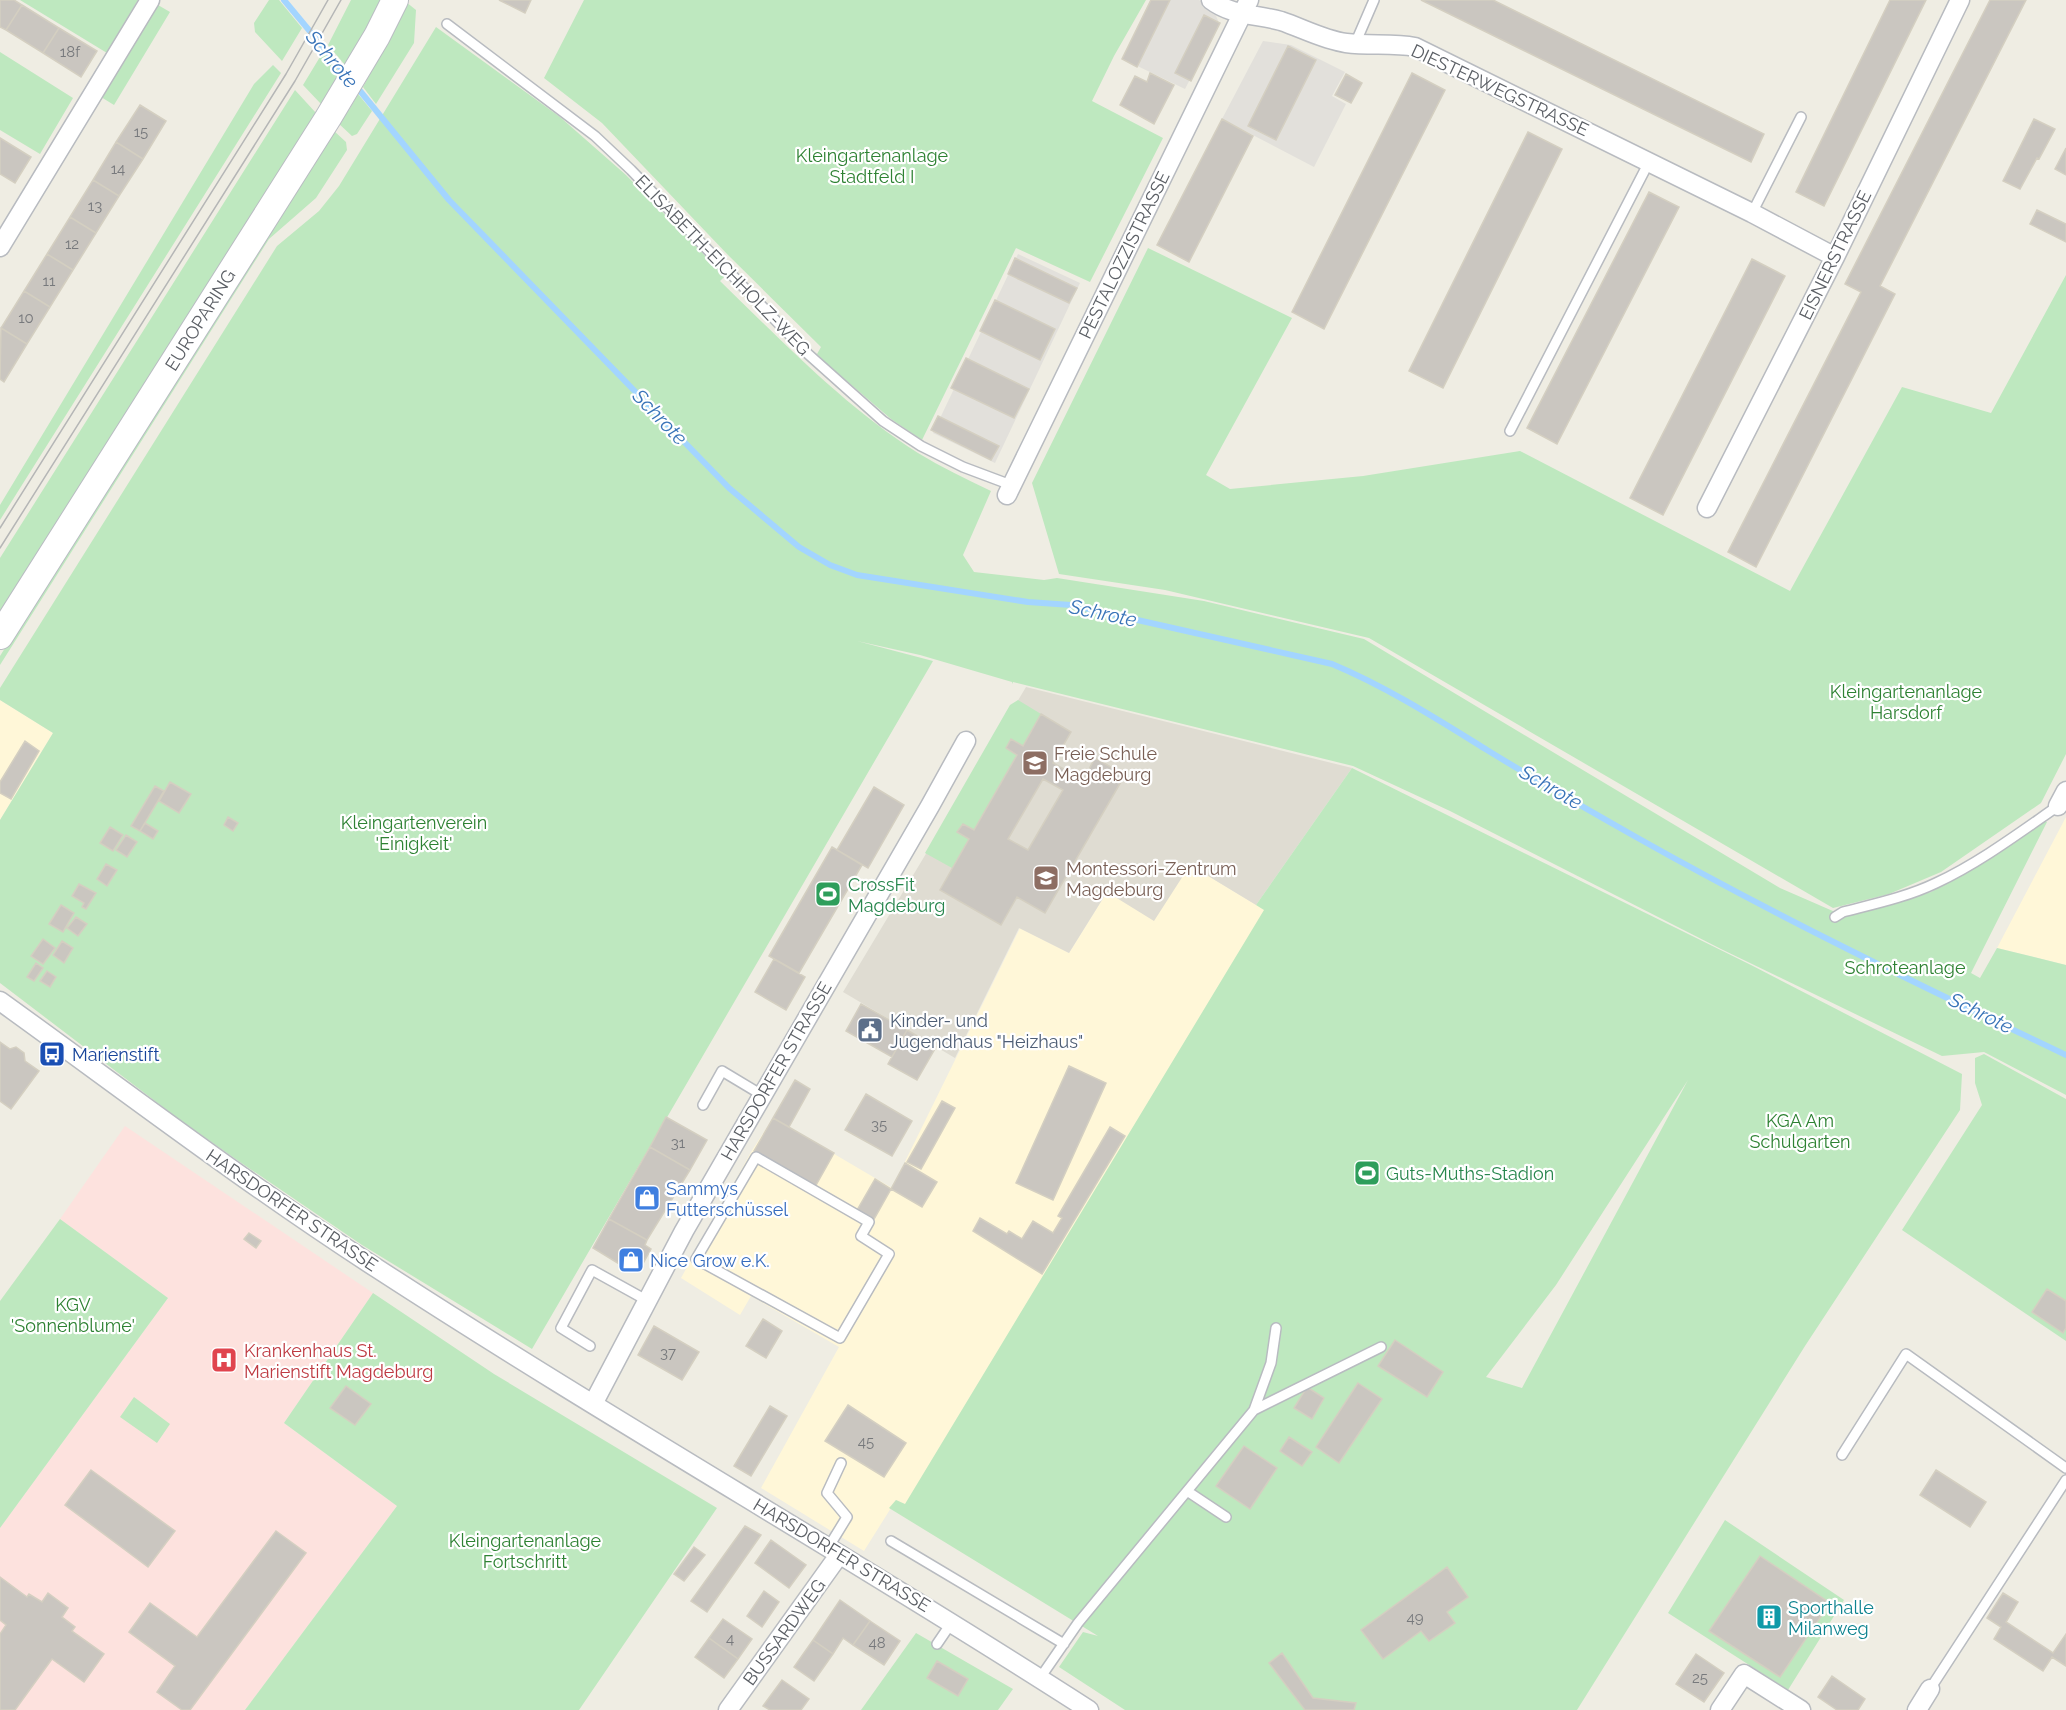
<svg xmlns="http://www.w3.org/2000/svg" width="2066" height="1710" viewBox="0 0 2066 1710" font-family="Raleway,sans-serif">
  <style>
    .commercial { fill: #fff7d8 }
    .industrial { fill: #e2e0db }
    .education { fill: #dfdcd2 }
    .medical { fill: #fde2de }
    .green { fill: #bee8bf; fill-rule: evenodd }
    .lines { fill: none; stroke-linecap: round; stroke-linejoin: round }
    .stream { stroke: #a3d5ff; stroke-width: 6 }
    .building { fill: #cac6c0; stroke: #d4cfc1; stroke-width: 1.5; fill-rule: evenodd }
    .lane-casing { stroke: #b8bbc0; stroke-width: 12 }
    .street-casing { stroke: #b8bbc0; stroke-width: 21 }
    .secondary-casing { stroke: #b9bcc2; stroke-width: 28 }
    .lane { stroke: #fff; stroke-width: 9 }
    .street { stroke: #fff; stroke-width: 18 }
    .secondary { stroke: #fff; stroke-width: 26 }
    .tram { stroke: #b5b6b6; stroke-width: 1.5 }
    .labels { text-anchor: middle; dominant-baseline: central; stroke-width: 4.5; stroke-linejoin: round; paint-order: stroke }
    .number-label { font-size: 15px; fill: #77797c }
    .street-label { font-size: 18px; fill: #5b5f65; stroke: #fff }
    .park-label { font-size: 18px; fill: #2e8233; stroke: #fff }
    .education-label { font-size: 18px; fill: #785e54; stroke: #fff; text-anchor: start }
    .leisure-label { font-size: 18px; fill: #27864d; stroke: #fff; text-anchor: start }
    .service-label { font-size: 18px; fill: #4e5e75; stroke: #fff; text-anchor: start }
    .transit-label { font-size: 18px; fill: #164399; stroke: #fff; text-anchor: start }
    .shop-label { font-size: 18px; fill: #366cbe; stroke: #fff; text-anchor: start }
    .health-label { font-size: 18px; fill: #be3a42; stroke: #fff; text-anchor: start }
    .culture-label { font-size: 18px; fill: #0d838f; stroke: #fff; text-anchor: start }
    .water-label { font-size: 20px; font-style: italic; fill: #3974b8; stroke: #fff }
  </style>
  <rect width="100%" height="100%" fill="#efede3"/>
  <path class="commercial" d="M0 700 53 733 0 820Z
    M2066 817V965L1997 948Z
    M1190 865 1265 910 905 1505 896 1500 864 1551 761 1488 839 1347 751 1296 740 1315 681 1278 751 1152 773 1118 892 1188 1020 928 1069 953 1107 892Z"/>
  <path class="industrial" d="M1150 0H1199L1214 11 1219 23 1185 89 1123 59Z
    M1263 41 1291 45 1345 72 1332 96 1346 104 1314 167 1222 119Z
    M1018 254 1080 283 995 463 933 433Z"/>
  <path class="education" d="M1026 687 1352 768 1256 905 1190 865 1154 921 1107 892 1069 953 1019 928 955 1058 843 992Z"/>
  <path class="medical" d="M125 1126 373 1293 284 1423 397 1506 245 1710H0V1528L168 1298 60 1219Z"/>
  <path class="green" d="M20 0H138L107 53Z
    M269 0H279L302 28 282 61 255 32 254 23Z
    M351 0H382L345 65 328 45Z
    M584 0H1146L1114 56 1092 101 1163 138 1090 282 1016 248 922 440 891 419 827 364 817 354 821 347 728 255 602 123 544 78Z
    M406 2 416 10 414 43 376 104 363 87 370 74 368 73Z
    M158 5 170 12 114 105 101 97Z
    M436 27 560 117 626 175 725 276 720 281C782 341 844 406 918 453 941 467 966 479 991 491L963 555 974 572 1044 580 1057 578 1204 601 1364 639 1780 888 1842 915 1931 892 1965 873 2042 820 2047 822 1971 973 1980 978 1997 948 2066 965V1095L1984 1052 1942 1056 1721 949 1450 811 1353 766 1013 682 1012 684V682L920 655 857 641 933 661 532 1349 362 1245 237 1160 176 1117 0 983V820L53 733 0 700V688L277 246 319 211 339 186Z
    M0 52 73 98 40 154 0 130Z
    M323 52 340 73 321 104 303 85Z
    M273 65 281 73 0 520V505L254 84Z
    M295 90 316 113 0 615V558Z
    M358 94 372 111 357 134 352 136 337 122 346 108 349 110Z
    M333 130 346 142 347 150 316 198 269 239 0 665V656Z
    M1148 248 1292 318 1206 475 1230 489 1363 476 1520 451 1790 591 1902 387 1991 413 2066 275V754L2041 803 1941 872 1889 894 1833 908 1369 638 1165 590 1059 574 1032 483Z
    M1018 700 1041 714 1023 746 1011 739 1006 748 1017 755 974 830 962 824 958 832 969 839 952 868 925 853 1010 705Z
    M1352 768 1751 965 1962 1074 1960 1110 1805 1346 1577 1710H1125L1059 1667 1083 1632 1098 1636 889 1508 896 1500 905 1504 1264 910 1256 905ZM1688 1080 1522 1388 1486 1377 1556 1285Z
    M1984 1054 2066 1099V1341L1902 1230 1982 1105 1975 1083V1058Z
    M60 1219 168 1298 0 1528V1301Z
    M373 1293 494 1374 717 1508 579 1710H245L397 1506 284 1423Z
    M134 1397 170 1424 157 1443 120 1417Z
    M1725 1520 1844 1600 1788 1690 1668 1613Z
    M916 1633 1013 1689 998 1710H861Z"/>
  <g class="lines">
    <path class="stream" d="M284 0 347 76
      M356 86 449 200 729 488 799 547 830 565 857 575 1028 602 1071 605 1332 664C1387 687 1437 719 1487 750 1536 780 1586 809 1636 837 1776 916 1921 986 2066 1055"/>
  </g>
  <path class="building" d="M0 0H14L22 5 6 30 0 27Z
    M499 0H531L525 13Z
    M1151 0H1170L1137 67 1122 59Z
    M1421 0H1493L1764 134 1751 162Z
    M1890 0H1926L1824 206 1796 192Z
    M1990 0H2026L1880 286 1895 294 1756 567 1728 552 1861 292 1845 284Z
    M22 5 59 28 43 53 6 30Z
    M1204 15 1220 23 1191 81 1175 73Z
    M59 28 97 51 81 77 43 53Z
    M1288 46 1316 60 1276 140 1248 126Z
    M1150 73 1174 85 1154 124 1120 105 1135 76 1147 82Z
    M1412 73 1445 90 1324 329 1292 312Z
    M1346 74 1362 83 1351 103 1335 95Z
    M140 105 166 121 143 159 116 142Z
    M1222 119 1253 136 1189 262 1157 245Z
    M2034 119 2055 129 2039 159 2037 158 2020 189 2003 181Z
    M1528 132 1562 149 1443 388 1409 371Z
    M0 138 31 157 15 183 0 174Z
    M116 142 143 159 119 196 93 180Z
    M2066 148V175L2055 169Z
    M93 180 119 196 96 233 70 217Z
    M1649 192 1679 207 1557 444 1527 428Z
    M2037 210 2066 224V242L2030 224Z
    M70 217 96 233 73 270 47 254Z
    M47 254 73 270 50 307 24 291Z
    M1015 258 1077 288 1069 303 1008 274Z
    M1752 259 1785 276 1663 515 1630 498Z
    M24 291 50 307 27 344 1 328Z
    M995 300 1055 329 1040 360 980 331Z
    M1 328 27 344 4 382 0 379Z
    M966 358 1029 389 1014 418 951 388Z
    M938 416 999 446 991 460 931 430Z
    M1041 714 1071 732 1053 763 1083 780 1095 758 1125 775 1045 913 1017 897 1001 925 940 890 969 839 957 832 963 824 974 830 1017 755 1006 748 1011 739 1023 746ZM1043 779 1063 790 1028 850 1008 839Z
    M25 741 39 751 11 799 0 793V782Z
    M170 782 191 794 179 813 159 801Z
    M155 786 164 791 140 831 131 826Z
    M874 787 904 805 868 868 837 850Z
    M228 817 238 823 233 831 224 825Z
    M145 823 158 831 153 839 140 831Z
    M110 827 123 835 113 851 100 843Z
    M126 835 137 842 127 857 116 850Z
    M832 847 862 865 799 973 769 956Z
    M106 864 117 870 107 886 97 879Z
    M79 884 96 893 86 909 82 907 84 903 72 896Z
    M61 905 74 913 63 932 49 924Z
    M76 917 87 924 78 936 67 928Z
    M43 939 55 948 43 964 31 956Z
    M62 941 73 948 64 963 53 955Z
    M774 959 805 977 786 1010 755 992Z
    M36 963 43 968 34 981 27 977Z
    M47 971 56 977 50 987 40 981Z
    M861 1004 907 1030 892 1057 846 1031Z
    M907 1030 936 1047 917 1080 888 1064Z
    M0 1042 10 1049 16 1047 24 1053 25 1061 39 1071 11 1109 0 1101Z
    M1069 1066 1106 1083 1053 1200 1016 1183Z
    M795 1080 810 1089 789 1127 773 1118Z
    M866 1094 912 1121 892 1156 845 1130Z
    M942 1101 955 1108 921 1169 907 1162Z
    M666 1117 707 1140 690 1170 650 1147Z
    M773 1118 834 1153 815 1187 754 1151Z
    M1110 1127 1125 1136 1042 1274 973 1231 980 1218 1007 1234 1009 1231 1022 1239 1033 1221 1053 1233 1062 1218 1058 1216Z
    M650 1147 690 1170 647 1240 609 1219Z
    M905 1163 937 1182 922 1207 891 1189Z
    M875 1179 891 1189 873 1221 856 1212Z
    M609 1219 647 1240 645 1245 651 1249 640 1269 629 1270 593 1248Z
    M249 1233 261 1241 256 1248 244 1239Z
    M2047 1289 2066 1301V1328L2063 1333 2032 1312Z
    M763 1319 782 1331 766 1358 746 1346Z
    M654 1326 699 1352 682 1380 638 1355Z
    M1395 1340 1443 1372 1427 1397 1378 1366Z
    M1358 1383 1382 1399 1339 1463 1316 1447Z
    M346 1386 371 1404 355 1425 330 1408Z
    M1307 1387 1324 1398 1312 1419 1294 1408Z
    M848 1405 906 1443 884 1477 825 1441Z
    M770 1406 787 1416 751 1476 734 1466Z
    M1289 1437 1312 1452 1302 1466 1280 1451Z
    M1244 1446 1277 1468 1250 1509 1216 1486Z
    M91 1470 175 1531 148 1567 65 1505Z
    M1936 1470 1986 1502 1970 1527 1920 1495Z
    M745 1526 761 1535 707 1612 691 1601Z
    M276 1531 306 1553 190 1710H182L157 1692 175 1666 129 1632 150 1603 197 1637Z
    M771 1540 806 1565 789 1588 755 1563Z
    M694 1547 705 1555 684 1581 674 1574Z
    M1760 1556 1830 1603 1780 1677 1709 1631Z
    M1447 1567 1468 1597 1447 1612 1455 1623 1429 1641 1421 1631 1383 1659 1361 1630Z
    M0 1577 27 1597 29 1594 42 1602 48 1593 68 1608 62 1617 75 1627 72 1631 104 1654 84 1682 52 1659 15 1710H0V1634L6 1625 0 1620Z
    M764 1591 779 1602 762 1627 747 1616Z
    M2003 1593 2018 1602 2006 1622 2053 1653 2066 1634V1666L2052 1657 2043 1671 1994 1639 2001 1627 1987 1618Z
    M840 1600 870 1621 853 1645 843 1638 833 1654 813 1640Z
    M723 1619 752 1639 738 1659 709 1638Z
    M870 1621 900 1641 884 1665 853 1645Z
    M709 1638 738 1659 724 1678 695 1657Z
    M813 1640 833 1654 814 1681 794 1667Z
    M1282 1653 1313 1698 1356 1703 1354 1710H1305L1269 1663Z
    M1696 1654 1724 1673 1704 1702 1676 1684Z
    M937 1661 968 1679 958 1696 927 1678Z
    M1832 1676 1865 1699 1858 1710H1837L1818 1697Z
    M782 1680 809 1699 801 1710H770L763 1706Z"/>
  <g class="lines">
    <defs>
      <path id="lane" d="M447 24 595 136 631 170 808 354 883 421 921 446 963 467 1011 485
        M1355 44 1374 0
        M1752 213 1801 117
        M1510 431 1649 162
        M1835 917 1843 912C1874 904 1907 897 1936 883 1979 863 2019 833 2058 806
        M703 1105 722 1071 762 1095
        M756 1157 869 1222 861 1236 889 1254 840 1338 696 1259Z
        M590 1346 561 1328 592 1270 648 1301
        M1254 1410 1271 1363 1276 1328
        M1842 1455 1906 1354 2066 1468
        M1187 1491 1226 1517
        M891 1541 1064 1644
        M828 1548 847 1517 827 1493 841 1463
        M937 1644 952 1622
        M1040 1678 1078 1623 1254 1410 1381 1347
        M1930 1689 2066 1480"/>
      <path id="street" d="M1211 0C1232 16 1256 14 1281 21 1302 28 1324 40 1346 43 1369 46 1393 43 1415 47L1752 213 1835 257
        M0 247 150 0
        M1007 495 1249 0
        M1707 508 1835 257 1960 0
        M2058 806 2066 791
        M0 1001C125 1091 248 1185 378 1269 612 1421 855 1559 1089 1710
        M593 1404 684 1231 930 806 966 741
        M728 1710 839 1555
        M1720 1710 1744 1674 1801 1710
        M1917 1710 1930 1689"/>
      <path id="secondary" d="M0 636 328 118 377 36 395 0"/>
    </defs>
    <use href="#lane" class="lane-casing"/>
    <use href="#street" class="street-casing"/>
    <use href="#secondary" class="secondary-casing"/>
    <use href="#lane" class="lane"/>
    <use href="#street" class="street"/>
    <use href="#secondary" class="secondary"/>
    <path class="tram" d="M0 528 286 74 328 0
      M0 548 295 81 341 0"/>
  </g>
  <defs>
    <symbol id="school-square" viewBox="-11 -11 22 22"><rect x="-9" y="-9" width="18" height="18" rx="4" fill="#8d6e63" stroke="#fff"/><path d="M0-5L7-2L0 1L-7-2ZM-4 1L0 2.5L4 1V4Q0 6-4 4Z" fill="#fff"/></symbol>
    <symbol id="stadium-square" viewBox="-11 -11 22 22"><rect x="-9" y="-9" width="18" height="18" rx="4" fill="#2e9e5b" stroke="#fff"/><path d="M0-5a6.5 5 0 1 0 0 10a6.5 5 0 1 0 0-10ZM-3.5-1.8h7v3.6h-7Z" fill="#fff"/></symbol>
    <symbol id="civic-square" viewBox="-11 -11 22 22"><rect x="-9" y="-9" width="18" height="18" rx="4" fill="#5c6f8a" stroke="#fff"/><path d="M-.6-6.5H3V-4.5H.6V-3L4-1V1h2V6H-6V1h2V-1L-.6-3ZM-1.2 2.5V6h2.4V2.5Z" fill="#fff"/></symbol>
    <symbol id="bus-square" viewBox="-11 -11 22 22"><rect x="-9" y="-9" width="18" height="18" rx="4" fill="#1a4fb4" stroke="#fff"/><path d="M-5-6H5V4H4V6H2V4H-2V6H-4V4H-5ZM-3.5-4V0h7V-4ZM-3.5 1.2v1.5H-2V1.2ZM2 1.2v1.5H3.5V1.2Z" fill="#fff"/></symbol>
    <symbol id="shop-square" viewBox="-11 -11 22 22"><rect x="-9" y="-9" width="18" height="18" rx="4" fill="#3f7fe0" stroke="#fff"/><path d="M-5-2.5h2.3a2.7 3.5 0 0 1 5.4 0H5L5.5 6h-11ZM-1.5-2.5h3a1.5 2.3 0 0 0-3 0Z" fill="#fff"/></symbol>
    <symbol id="hospital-square" viewBox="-11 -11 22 22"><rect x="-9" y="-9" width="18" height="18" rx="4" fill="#e0444e" stroke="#fff"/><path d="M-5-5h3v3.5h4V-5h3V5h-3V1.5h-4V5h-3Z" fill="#fff"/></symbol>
    <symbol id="building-square" viewBox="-11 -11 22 22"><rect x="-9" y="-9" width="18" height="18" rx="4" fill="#0f9aa8" stroke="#fff"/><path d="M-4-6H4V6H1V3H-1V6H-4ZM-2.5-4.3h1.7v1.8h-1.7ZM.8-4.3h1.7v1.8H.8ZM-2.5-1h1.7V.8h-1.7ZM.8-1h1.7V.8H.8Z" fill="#fff"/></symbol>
  </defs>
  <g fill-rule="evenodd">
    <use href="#school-square" x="1020" y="748" width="30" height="30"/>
    <use href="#school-square" x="1031" y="863" width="30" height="30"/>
    <use href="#stadium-square" x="813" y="879" width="30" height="30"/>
    <use href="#civic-square" x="855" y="1015" width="30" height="30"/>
    <use href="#bus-square" x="37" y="1039" width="30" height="30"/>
    <use href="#stadium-square" x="1352" y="1158" width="30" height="30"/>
    <use href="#shop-square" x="632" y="1183" width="30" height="30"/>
    <use href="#shop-square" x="616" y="1245" width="30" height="30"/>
    <use href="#hospital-square" x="209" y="1345" width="30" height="30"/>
    <use href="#building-square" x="1754" y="1602" width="30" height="30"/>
  </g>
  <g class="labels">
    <g class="number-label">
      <text x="70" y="52">18f</text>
      <text x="141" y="132">15</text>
      <text x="118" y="169">14</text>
      <text x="95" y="206">13</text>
      <text x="72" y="244">12</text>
      <text x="49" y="281">11</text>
      <text x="26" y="318">10</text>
      <text x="879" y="1125">35</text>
      <text x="678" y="1143">31</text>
      <text x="668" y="1353">37</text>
      <text x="866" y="1442">45</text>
      <text x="1415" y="1618">49</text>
      <text x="730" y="1639">4</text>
      <text x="877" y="1643">48</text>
      <text x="1700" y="1678">25</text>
    </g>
    <g class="street-label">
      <text transform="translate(1500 90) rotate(25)">DIESTERWEGSTRASSE</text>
      <text transform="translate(1124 255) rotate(-64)">PESTALOZZISTRASSE</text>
      <text transform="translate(1835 255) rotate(-64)">EISNERSTRASSE</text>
      <text transform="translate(723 265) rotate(46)">ELISABETH-EICHHOLZ-WEG</text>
      <text transform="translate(200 320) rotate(-58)">EUROPARING</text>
      <text transform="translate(776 1071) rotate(-60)">HARSDORFER STRASSE</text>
      <text transform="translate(292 1210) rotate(34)">HARSDORFER STRASSE</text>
      <text transform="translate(842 1555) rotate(31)">HARSDORFER STRASSE</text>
      <text transform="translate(784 1632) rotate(-54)">BUSSARDWEG</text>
    </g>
    <g class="park-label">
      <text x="872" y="155">Kleingartenanlage<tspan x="872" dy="21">Stadtfeld I</tspan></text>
      <text x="1906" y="691">Kleingartenanlage<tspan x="1906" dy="21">Harsdorf</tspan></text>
      <text x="414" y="822">Kleingartenverein<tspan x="414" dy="21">'Einigkeit'</tspan></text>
      <text x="1905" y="967">Schroteanlage</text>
      <text x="1800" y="1120">KGA Am<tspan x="1800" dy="21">Schulgarten</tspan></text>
      <text x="73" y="1304">KGV<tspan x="73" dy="21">'Sonnenblume'</tspan></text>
      <text x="525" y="1540">Kleingartenanlage<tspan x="525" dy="21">Fortschritt</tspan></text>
    </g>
    <g class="education-label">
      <text x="1054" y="753">Freie Schule<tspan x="1054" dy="21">Magdeburg</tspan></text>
      <text x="1066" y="868">Montessori-Zentrum<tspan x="1066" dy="21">Magdeburg</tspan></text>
    </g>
    <g class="leisure-label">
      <text x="848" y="884">CrossFit<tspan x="848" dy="21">Magdeburg</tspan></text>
      <text x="1386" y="1173">Guts-Muths-Stadion</text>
    </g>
    <g class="service-label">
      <text x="890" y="1020">Kinder- und<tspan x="890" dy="21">Jugendhaus "Heizhaus"</tspan></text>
    </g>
    <g class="transit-label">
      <text x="72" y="1054">Marienstift</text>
    </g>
    <g class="shop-label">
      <text x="666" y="1188">Sammys<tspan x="666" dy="21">Futterschüssel</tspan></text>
      <text x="650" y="1260">Nice Grow e.K.</text>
    </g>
    <g class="health-label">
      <text x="244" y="1350">Krankenhaus St.<tspan x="244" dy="21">Marienstift Magdeburg</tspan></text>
    </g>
    <g class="culture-label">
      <text x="1788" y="1607">Sporthalle<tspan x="1788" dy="21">Milanweg</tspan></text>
    </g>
    <g class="water-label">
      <text transform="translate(332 59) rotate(50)">Schrote</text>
      <text transform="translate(660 417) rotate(46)">Schrote</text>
      <text transform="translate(1103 613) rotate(12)">Schrote</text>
      <text transform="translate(1551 787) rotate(30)">Schrote</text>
      <text transform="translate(1981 1013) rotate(26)">Schrote</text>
    </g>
  </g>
</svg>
